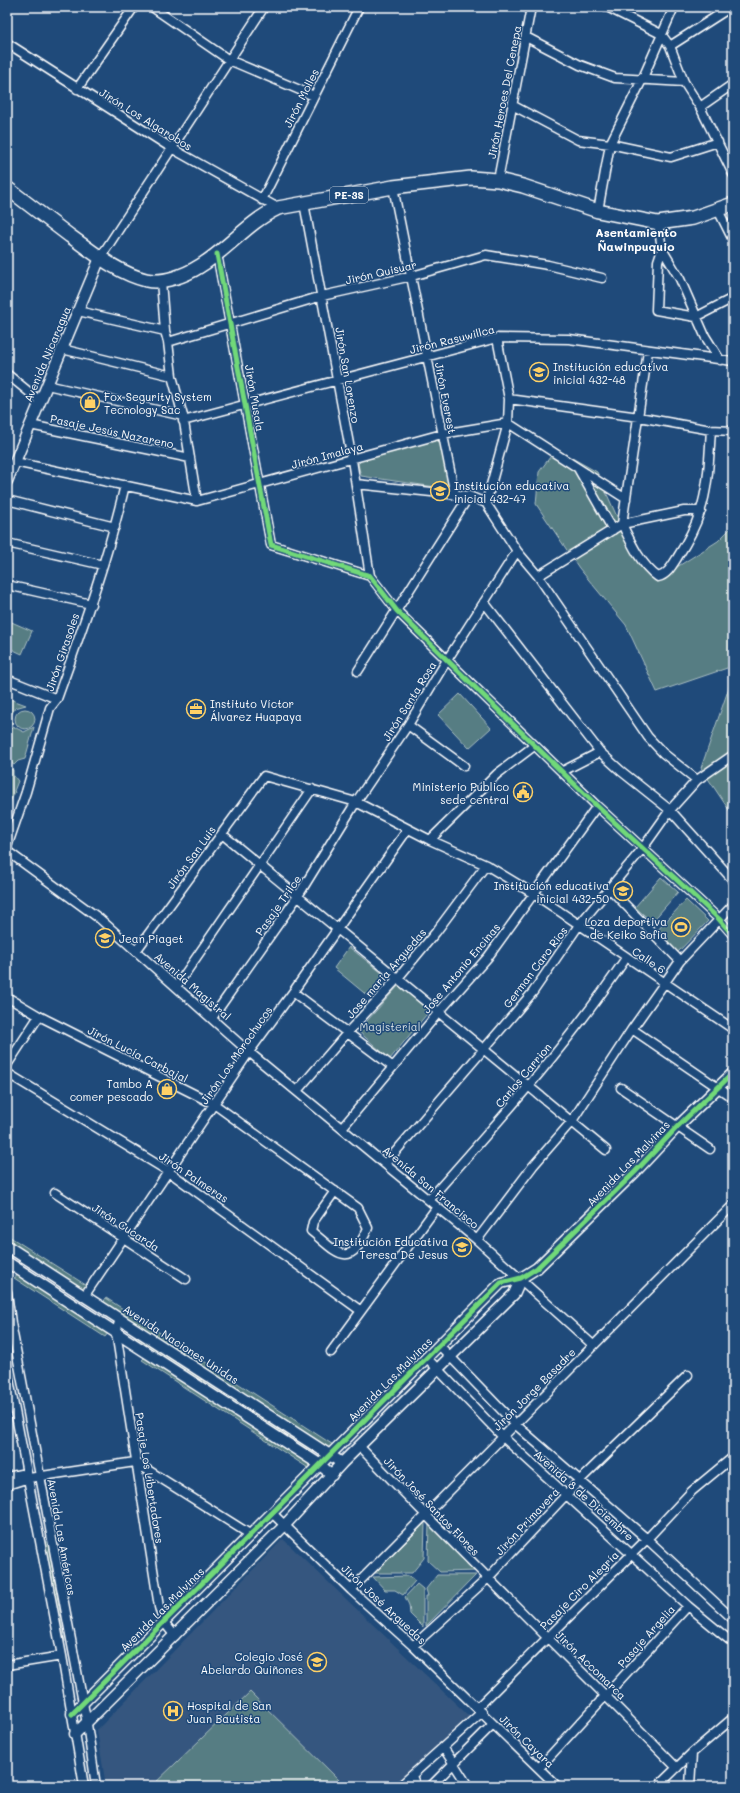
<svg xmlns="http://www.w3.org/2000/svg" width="740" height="1793" viewBox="0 0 740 1793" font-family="Mali,sans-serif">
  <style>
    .built { fill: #36577f }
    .green { fill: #567d83; stroke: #aabec1 }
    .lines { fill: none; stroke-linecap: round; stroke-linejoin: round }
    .minor-casing { stroke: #fff; stroke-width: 11 }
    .tertiary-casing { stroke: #fff; stroke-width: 13 }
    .trunk-casing { stroke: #fff; stroke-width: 16 }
    .minor { stroke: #1f4a7a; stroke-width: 8 }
    .tertiary { stroke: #1f4a7a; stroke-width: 10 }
    .trunk { stroke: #1f4a7a; stroke-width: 13 }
    .cycleway-casing { stroke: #1f4a7a; stroke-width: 8 }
    .cycleway { stroke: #71d979; stroke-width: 5 }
    .labels { text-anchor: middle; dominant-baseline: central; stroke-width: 3; stroke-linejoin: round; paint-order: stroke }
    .shield { fill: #1f4a7a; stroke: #bcc9d7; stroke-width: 1 }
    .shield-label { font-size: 10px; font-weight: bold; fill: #fff }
    .street-label { font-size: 11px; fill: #fff; stroke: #1f4a7a }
    .poi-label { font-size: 11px; fill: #fff; stroke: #1f4a7a; text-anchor: start }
    .park-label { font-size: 11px; fill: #d5dee0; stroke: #1f4a7a }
    .neighbourhood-label { font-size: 12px; font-weight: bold; fill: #fff; stroke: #1f4a7a }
  </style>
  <rect width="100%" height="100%" fill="#1f4a7a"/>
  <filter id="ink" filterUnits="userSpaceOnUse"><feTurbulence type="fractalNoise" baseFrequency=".025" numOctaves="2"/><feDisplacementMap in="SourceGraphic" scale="8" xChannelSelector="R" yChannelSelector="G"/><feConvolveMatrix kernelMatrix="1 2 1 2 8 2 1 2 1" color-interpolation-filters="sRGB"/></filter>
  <g filter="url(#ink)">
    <path class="built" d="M283 1539 475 1722 403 1786H345L250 1692 152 1786H106L97 1730Z"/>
    <path class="green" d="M436 440 441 443 449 489 361 476 358 464 362 460Z
      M556 449 597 472 627 539 658 579 718 541 733 526V666L657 692 626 625 579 568 536 504 539 472Z
      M7 620 32 631 22 654 7 647Z
      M733 676V816L701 768Z
      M460 694 491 728 469 748 438 715Z
      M7 698 26 705 15 708 11 715 12 723 7 726Z
      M15 719a10 10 0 1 1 20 0a10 10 0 1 1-20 0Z
      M14 727 24 732 34 727 25 759 18 761 14 765 7 760V731Z
      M7 767 13 770V775L18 781 14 791 15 792 11 800 9 812 7 807Z
      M661 877 678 892 652 922 635 907Z
      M686 900 708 921 677 953 655 933Z
      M349 947 387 977 369 997 334 968Z
      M400 984 431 1009 390 1059 358 1031Z
      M7 1235 89 1287 86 1291 7 1241Z
      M18 1275 108 1333 105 1337 14 1278Z
      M106 1298 338 1448 335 1452 103 1303Z
      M136 1335 313 1449V1453L312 1454 132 1339Z
      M145 1357 318 1468 316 1473 142 1360Z
      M425 1523 424 1558 412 1573H375Z
      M429 1523 478 1571 440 1572 428 1561Z
      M44 1542H48L65 1642 61 1643Z
      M437 1575H476L426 1626V1596H428L426 1589Z
      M409 1576 415 1581 403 1595 395 1590H385L373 1577Z
      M417 1584 423 1589V1627L410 1614 409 1605 405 1597Z
      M250 1692 345 1786H152Z"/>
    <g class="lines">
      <defs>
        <path id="minor" d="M152 7 229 60 314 96
          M607 7 661 34 670 46 684 82 700 107 733 174
          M526 37 580 65 615 78 684 82
          M7 43 173 149 278 208
          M670 46 731 7
          M77 89 134 7
          M512 105 578 140 610 144 671 157 718 142
          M700 107 733 84
          M498 180 531 7
          M393 187 455 495
          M262 200 359 7
          M304 203 352 460 370 576
          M718 210 733 240
          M598 211 610 144 642 80 674 7
          M658 223 662 249 658 261 656 310 696 317 733 298
          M662 249 680 279 705 336 720 360
          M217 254 271 545 370 576 397 611 447 660 597 806 719 919 733 935
          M100 258 264 7
          M161 281 165 331 168 342 172 376 183 416 197 501
          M78 311 165 331
          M168 342 322 296 412 276 486 255 548 265 602 278
          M62 349 172 376
          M7 374 40 401
          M47 385 183 416
          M509 399 639 417 711 430 733 431
          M183 421 497 338 569 339 733 361
          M30 425 190 458
          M15 462 197 501 442 434 508 423 626 499
          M579 470 613 530
          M356 484 469 496 486 503 517 551 538 576 648 737 663 753 697 780
          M7 500 115 527
          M486 503 508 423 509 399 497 338
          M701 511H684L622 524C631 543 641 565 658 577 667 575 672 566 677 558 686 544 695 528 700 512 709 486 709 456 711 430
          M7 543 103 565
          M538 576 622 524 648 351
          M7 585 91 604
          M484 602 600 752 621 771 670 810 733 880
          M358 671 469 496
          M7 679 57 699
          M408 725 464 766
          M563 771 600 752
          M222 834 606 1150
          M430 840 497 774 534 746
          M7 847 26 792 50 708 57 699C82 629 108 558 125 485
          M7 851 100 919 249 1052 477 1240 593 1345
          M610 889 680 961
          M136 951 264 776 356 802 430 840 486 865 534 894 733 1029
          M176 987 312 789
          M293 992 393 1067
          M7 997 39 1016 214 1104 358 1208 368 1228C349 1271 338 1253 311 1231L313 1222 335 1191
          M212 1018 298 896 356 802 408 725 447 660 517 551
          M632 1029 733 1098
          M7 1065 39 1016
          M7 1073 168 1171 361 1311
          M621 1088 710 1149
          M297 1091 348 1032 398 978 436 932 486 865
          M342 1128 439 1012 488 957 597 806
          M385 1164 533 992 579 925 643 848 670 810 697 780 733 755
          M55 1193 186 1279
          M429 1200C498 1122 568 1045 626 958
          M477 1240 533 1166 572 1121 632 1029 680 961 733 905
          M7 1292 11 1323 87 1724 96 1786
          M85 1295 249 1052 293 992 408 829
          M120 1319 116 1332 159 1607 163 1621 175 1636
          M439 1345 515 1424 647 1539 733 1619
          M331 1352 437 1207
          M426 1357 503 1437 688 1606 733 1643
          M7 1369 62 1656 84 1786
          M360 1447C464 1556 572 1661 677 1768
          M7 1477 21 1474 29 1478
          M7 1485 29 1478 135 1462 251 1535
          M272 1513 351 1590 413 1646 557 1786
          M351 1590 733 1205
          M413 1646 487 1579 579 1481 688 1375
          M7 1665 62 1656
          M477 1708 647 1539 692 1491 733 1457
          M443 1747 468 1786
          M539 1768 688 1606
          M412 1776 416 1786
          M400 1786 482 1712
          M431 1786 493 1724
          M658 1786 692 1753 733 1718
          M690 1786 692 1753"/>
        <path id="tertiary" d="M7 481 100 258
          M7 1246 342 1463
          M7 1262 319 1464 332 1475
          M72 1714 501 1283 521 1278 537 1268 635 1172 678 1126 733 1073
          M75 1734 284 1526 342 1463 514 1294 521 1278"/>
        <path id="trunk" d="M7 188C28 204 49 220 70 236 93 252 117 273 146 280 163 284 186 275 200 266 228 249 248 222 278 208L393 187 471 178 498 180 523 186 598 211 658 223 693 218 733 204"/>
      </defs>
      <use href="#minor" class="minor-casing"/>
      <use href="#tertiary" class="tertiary-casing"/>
      <use href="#trunk" class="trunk-casing"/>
      <use href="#minor" class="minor"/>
      <use href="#tertiary" class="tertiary"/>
      <use href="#trunk" class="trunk"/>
      <defs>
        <path id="cycleway" d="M217 254 271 545 370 576 397 611 447 660 597 806 719 919 733 935
          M72 1714 501 1283 521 1278 537 1268 635 1172 678 1126 733 1073"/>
      </defs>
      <use href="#cycleway" class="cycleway-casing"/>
      <use href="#cycleway" class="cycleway"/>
    </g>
  </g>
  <defs>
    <symbol id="school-ring" viewBox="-11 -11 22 22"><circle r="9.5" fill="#1f4a7a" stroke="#ffd166" stroke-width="1.5"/><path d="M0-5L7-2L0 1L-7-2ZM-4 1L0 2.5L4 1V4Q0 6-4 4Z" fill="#ffd166"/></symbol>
    <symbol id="shop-ring" viewBox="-11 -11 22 22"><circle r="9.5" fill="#1f4a7a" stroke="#ffd166" stroke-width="1.5"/><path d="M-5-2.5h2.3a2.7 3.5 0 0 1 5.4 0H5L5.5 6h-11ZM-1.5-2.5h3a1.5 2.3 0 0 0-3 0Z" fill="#ffd166"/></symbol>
    <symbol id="office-ring" viewBox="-11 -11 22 22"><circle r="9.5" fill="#1f4a7a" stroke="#ffd166" stroke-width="1.5"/><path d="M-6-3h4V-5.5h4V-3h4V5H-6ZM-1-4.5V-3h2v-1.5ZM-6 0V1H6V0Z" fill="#ffd166"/></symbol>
    <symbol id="civic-ring" viewBox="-11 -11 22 22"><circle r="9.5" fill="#1f4a7a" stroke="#ffd166" stroke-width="1.5"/><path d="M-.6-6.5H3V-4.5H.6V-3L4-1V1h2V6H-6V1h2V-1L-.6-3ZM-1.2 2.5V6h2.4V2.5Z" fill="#ffd166"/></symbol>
    <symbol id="stadium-ring" viewBox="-11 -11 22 22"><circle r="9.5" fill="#1f4a7a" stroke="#ffd166" stroke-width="1.5"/><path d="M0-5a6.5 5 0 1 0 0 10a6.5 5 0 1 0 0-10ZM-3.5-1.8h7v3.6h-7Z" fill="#ffd166"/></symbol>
    <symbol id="university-ring" viewBox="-11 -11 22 22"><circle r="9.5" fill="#1f4a7a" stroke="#ffd166" stroke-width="1.5"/><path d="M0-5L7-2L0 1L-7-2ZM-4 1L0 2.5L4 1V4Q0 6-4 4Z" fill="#ffd166"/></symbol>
    <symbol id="hospital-ring" viewBox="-11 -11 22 22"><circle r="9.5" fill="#1f4a7a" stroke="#ffd166" stroke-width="1.5"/><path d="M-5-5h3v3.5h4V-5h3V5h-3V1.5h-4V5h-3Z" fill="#ffd166"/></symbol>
  </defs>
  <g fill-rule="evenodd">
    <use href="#school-ring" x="528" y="361" width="22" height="22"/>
    <use href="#shop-ring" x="79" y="391" width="22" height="22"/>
    <use href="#school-ring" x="429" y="480" width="22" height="22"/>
    <use href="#office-ring" x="185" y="698" width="22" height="22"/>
    <use href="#civic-ring" x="512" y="781" width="22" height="22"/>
    <use href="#school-ring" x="612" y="880" width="22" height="22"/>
    <use href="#stadium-ring" x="670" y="916" width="22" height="22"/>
    <use href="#university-ring" x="94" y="927" width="22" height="22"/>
    <use href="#shop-ring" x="156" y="1078" width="22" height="22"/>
    <use href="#school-ring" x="451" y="1236" width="22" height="22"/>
    <use href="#school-ring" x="306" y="1651" width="22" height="22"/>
    <use href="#hospital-ring" x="162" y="1700" width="22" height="22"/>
  </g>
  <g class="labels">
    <rect class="shield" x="330" y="187" width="38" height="16" rx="3"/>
    <g class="shield-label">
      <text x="349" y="195">PE-3S</text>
    </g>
    <g class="street-label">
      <text transform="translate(504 92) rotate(-79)">Jirón Heroes Del Cenepa</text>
      <text transform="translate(301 98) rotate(-63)">Jirón Molles</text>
      <text transform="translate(146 119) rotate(32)">Jirón Los Algarobos</text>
      <text transform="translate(381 272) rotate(-13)">Jirón Quisuar</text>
      <text transform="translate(452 339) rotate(-14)">Jirón Rasuwillca</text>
      <text transform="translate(47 354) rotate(-67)">Avenida Nicaragua</text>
      <text transform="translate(348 375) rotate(80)">Jirón San Lorenzo</text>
      <text transform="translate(255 398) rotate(80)">Jirón Musala</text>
      <text transform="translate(446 398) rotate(79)">Jirón Everest</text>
      <text transform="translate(112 431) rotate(12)">Pasaje Jesús Nazareno</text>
      <text transform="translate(327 455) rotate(-15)">Jirón Imalaya</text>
      <text transform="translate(62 652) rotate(-71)">Jirón Girasoles</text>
      <text transform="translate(409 701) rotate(-58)">Jirón Santa Rosa</text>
      <text transform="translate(191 857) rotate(-54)">Jirón San Luis</text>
      <text transform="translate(278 905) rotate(-55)">Pasaje Trilce</text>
      <text transform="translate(649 960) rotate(34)">Calle 6</text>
      <text transform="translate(535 967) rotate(-53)">German Caro Rios</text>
      <text transform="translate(461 968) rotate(-50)">Jose Antonio Encinas</text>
      <text transform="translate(386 973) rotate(-49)">Jose maria Arguedas</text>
      <text transform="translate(193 986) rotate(41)">Avenida Magistral</text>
      <text transform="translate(138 1054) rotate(27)">Jirón Lucía Carbajal</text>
      <text transform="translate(236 1055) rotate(-55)">Jirón Los Morochucos</text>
      <text transform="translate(523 1075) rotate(-50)">Carlos Carrion</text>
      <text transform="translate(628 1163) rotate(-46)">Avenida Las Malvinas</text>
      <text transform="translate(194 1177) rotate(34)">Jirón Palmeras</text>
      <text transform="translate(431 1187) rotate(40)">Avenida San Francisco</text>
      <text transform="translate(126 1227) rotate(33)">Jirón Cucarda</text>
      <text transform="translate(181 1344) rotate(33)">Avenida Naciones Unidas</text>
      <text transform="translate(390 1379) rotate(-45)">Avenida Las Malvinas</text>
      <text transform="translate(534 1389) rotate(-45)">Jirón Jorge Basadre</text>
      <text transform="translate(150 1478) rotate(81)">Pasaje Los Libertadores</text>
      <text transform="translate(584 1495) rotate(42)">Avenida 8 de Diciembre</text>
      <text transform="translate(432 1506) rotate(46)">Jirón José Santos Flores</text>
      <text transform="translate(527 1521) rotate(-47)">Jirón Primavera</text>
      <text transform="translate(62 1537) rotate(80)">Avenida Las Américas</text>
      <text transform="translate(579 1590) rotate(-45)">Pasaje Ciro Alegría</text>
      <text transform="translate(384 1604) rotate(43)">Jirón José Arguedas</text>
      <text transform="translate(162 1609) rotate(-45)">Avenida Las Malvinas</text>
      <text transform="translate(646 1636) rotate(-48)">Pasaje Argelia</text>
      <text transform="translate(591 1665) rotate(44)">Jirón Accomarca</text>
      <text transform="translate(527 1741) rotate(44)">Jirón Cayara</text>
    </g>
    <g class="poi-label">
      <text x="553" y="366">Institución educativa<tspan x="553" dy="13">inicial 432-48</tspan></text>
      <text x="104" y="396">Fox Segurity System<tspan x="104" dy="13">Tecnology Sac</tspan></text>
      <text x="454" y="485">Institución educativa<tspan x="454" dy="13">inicial 432-47</tspan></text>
      <text x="210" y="703">Instituto Víctor<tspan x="210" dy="13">Álvarez Huapaya</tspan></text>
      <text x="509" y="786" text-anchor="end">Ministerio Publico<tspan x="509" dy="13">sede central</tspan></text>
      <text x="609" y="885" text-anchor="end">Institución educativa<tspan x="609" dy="13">inicial 432-50</tspan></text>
      <text x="667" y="921" text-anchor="end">Loza deportiva<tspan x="667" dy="13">de Keiko Sofia</tspan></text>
      <text x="119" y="938">Jean Piaget</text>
      <text x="153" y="1083" text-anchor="end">Tambo A<tspan x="153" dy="13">comer pescado</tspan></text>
      <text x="448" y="1241" text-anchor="end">Institución Educativa<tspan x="448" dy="13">Teresa De Jesus</tspan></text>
      <text x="303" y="1656" text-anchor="end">Colegio José<tspan x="303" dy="13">Abelardo Quiñones</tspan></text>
      <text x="187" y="1705">Hospital de San<tspan x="187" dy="13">Juan Bautista</tspan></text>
    </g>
    <g class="park-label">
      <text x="390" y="1026">Magisterial</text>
    </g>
    <g class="neighbourhood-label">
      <text x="636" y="232">Asentamiento<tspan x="636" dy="14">Ñawinpuquio</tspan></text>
    </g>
  </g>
  <rect width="740" height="1793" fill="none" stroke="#1f4a7a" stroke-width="24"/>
  <rect x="12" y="12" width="716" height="1769" fill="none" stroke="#fff" stroke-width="1.5" filter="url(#ink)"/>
</svg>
